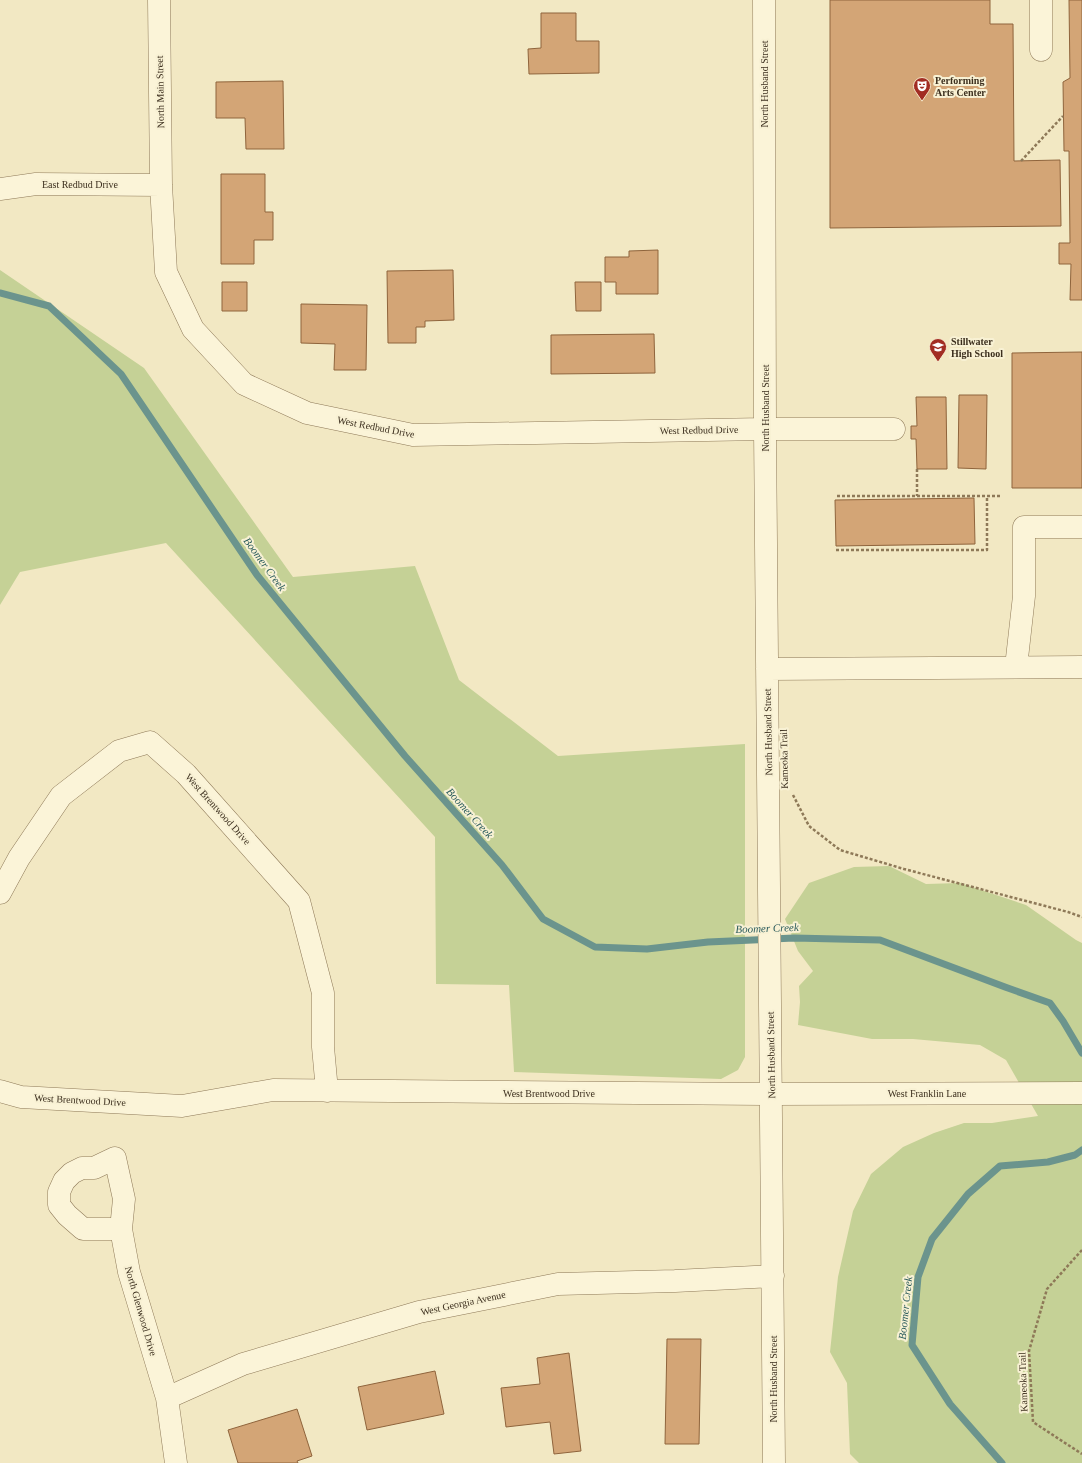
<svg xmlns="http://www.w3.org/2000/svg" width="1082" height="1463" viewBox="0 0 1082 1463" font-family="'Times New Roman',serif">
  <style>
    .green { fill: #c5d196 }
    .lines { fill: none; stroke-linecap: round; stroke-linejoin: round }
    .stream { stroke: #6b948d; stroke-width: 7 }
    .building { fill: #d3a576; stroke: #8f643c }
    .minor-casing { stroke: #8e7958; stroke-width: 23 }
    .path { stroke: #8e7958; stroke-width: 2.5; stroke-dasharray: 3 2; stroke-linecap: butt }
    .minor { stroke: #fbf4d8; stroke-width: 22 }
    .labels { text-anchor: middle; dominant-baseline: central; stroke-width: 4; stroke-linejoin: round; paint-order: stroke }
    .poi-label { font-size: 10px; font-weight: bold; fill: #3c2f1e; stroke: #f8f1d4; text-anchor: start }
    .street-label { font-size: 10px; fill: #3c2f1e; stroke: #f8f1d4 }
    .water-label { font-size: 11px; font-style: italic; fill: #2c5c5d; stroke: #f8f1d4 }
  </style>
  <rect width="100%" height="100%" fill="#f2e8c3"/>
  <path class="green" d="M0 270 144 368 293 577 415 566 459 680 558 756 745 744V1057L738 1070 721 1079 514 1072 509 985 436 984 435 837 166 543 20 572 0 605Z
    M889 866 926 884 960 883 1026 905 1076 940 1082 943V1463H859L850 1454 847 1383 830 1352 838 1277 853 1211 871 1174 903 1147 934 1133 964 1123H992L1038 1116 1006 1060 980 1045 913 1039H872L798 1025 800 1002 799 986 813 971 798 951 785 919 809 883 854 867Z"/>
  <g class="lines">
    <path class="stream" d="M0 293 49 306 121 374 257 575 405 756 502 865 543 919 595 947 647 949 708 942 794 938 880 940 1005 987 1050 1003 1063 1021 1082 1053
      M1002 1463 950 1404 912 1345 918 1277 932 1239 968 1194 1000 1166 1048 1162 1075 1155 1082 1150"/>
  </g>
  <path class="building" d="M830 0H990V24H1013L1014 161 1060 160 1061 226 830 228Z
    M1069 0H1082V300H1070L1071 264H1059V243H1070L1069 151H1064L1063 82 1070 78Z
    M541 13H576V41H599V73L529 74 528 49 541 48Z
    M283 81 284 149H246L245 118H216V82Z
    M221 174H265V212H273V240H254V264H221Z
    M658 250V294H616V282H605V257H629V251Z
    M453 270 454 320 425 321V327H416V343H388L387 271Z
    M222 282H247V311H222Z
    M575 282H601V311H576Z
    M301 304 367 305 366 370H334L335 344 301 343Z
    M654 334 655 373 551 374V335Z
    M1082 352V488H1012V353Z
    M959 395H987L986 469 958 468Z
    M916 397H946L947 469H917L916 439H911V426H917Z
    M974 498 975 544 836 546 835 500Z
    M667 1339H701L699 1444H665Z
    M569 1353 581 1451 554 1454 550 1422 506 1427 501 1388 540 1384 537 1358Z
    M435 1371 444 1414 367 1430 358 1387Z
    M297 1409 312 1456 297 1461 298 1463H238L228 1430Z"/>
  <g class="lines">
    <defs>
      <path id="minor" d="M159 0 161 185 166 272 193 329 244 384 307 413 413 435 765 429H894
        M764 0 765 429 774 1463
        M1041 50V0
        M0 189 36 184 161 185
        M1016 667 1024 596V527H1082
        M767 669 1082 667
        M0 893 19 858 61 796 119 751 150 742 186 774 299 901 323 993V1047L327 1091
        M0 1091 21 1097 182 1106 273 1090 771 1094 1082 1093
        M121 1229H83L67 1215 59 1205V1192L64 1181 72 1173 82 1168H94L115 1158 124 1199 121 1229 129 1272 167 1398 176 1463
        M167 1398 243 1364 419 1312 558 1284 675 1281 773 1276"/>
    </defs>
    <use href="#minor" class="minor-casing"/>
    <path class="path" d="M1021 161 1063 116
      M917 469V496
      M837 496H1002
      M836 550H987V496
      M793 795 809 826 840 850 904 869 1068 912 1082 917
      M1082 1250 1047 1289 1029 1351 1033 1422 1082 1454"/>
    <use href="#minor" class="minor"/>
  </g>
  <defs>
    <symbol id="theatre-pin" viewBox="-11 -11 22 30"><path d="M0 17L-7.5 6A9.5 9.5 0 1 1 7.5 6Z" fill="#a22d23" stroke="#f8f1d4"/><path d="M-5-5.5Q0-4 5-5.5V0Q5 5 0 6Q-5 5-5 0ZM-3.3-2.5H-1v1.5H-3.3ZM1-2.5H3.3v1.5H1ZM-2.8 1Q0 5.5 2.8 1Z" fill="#fff"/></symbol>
    <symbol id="school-pin" viewBox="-11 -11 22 30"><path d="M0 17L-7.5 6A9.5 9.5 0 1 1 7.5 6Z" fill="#a22d23" stroke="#f8f1d4"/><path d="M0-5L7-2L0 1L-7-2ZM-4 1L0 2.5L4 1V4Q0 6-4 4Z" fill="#fff"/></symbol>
  </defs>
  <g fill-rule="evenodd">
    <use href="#theatre-pin" x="912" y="76" width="20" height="27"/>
    <use href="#school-pin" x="928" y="337" width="20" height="27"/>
  </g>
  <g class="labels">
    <g class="poi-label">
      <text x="935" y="80">Performing<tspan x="935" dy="12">Arts Center</tspan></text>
      <text x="951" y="341">Stillwater<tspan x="951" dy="12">High School</tspan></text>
    </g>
    <g class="street-label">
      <text transform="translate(764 84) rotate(-90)">North Husband Street</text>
      <text transform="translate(160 92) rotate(-91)">North Main Street</text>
      <text x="80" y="184">East Redbud Drive</text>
      <text transform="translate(765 408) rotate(-90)">North Husband Street</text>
      <text transform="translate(376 427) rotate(11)">West Redbud Drive</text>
      <text transform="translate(699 430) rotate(-1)">West Redbud Drive</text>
      <text transform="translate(768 732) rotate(-91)">North Husband Street</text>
      <text transform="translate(784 759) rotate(-91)">Kameoka Trail</text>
      <text transform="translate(218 809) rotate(48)">West Brentwood Drive</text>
      <text transform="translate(771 1055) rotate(-91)">North Husband Street</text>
      <text x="549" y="1093">West Brentwood Drive</text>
      <text x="927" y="1093">West Franklin Lane</text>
      <text transform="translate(80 1100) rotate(3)">West Brentwood Drive</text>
      <text transform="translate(463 1303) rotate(-12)">West Georgia Avenue</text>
      <text transform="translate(141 1311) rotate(74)">North Glenwood Drive</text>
      <text transform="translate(773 1379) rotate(-90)">North Husband Street</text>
      <text transform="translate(1023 1382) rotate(-92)">Kameoka Trail</text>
    </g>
    <g class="water-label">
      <text transform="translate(265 564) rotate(54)">Boomer Creek</text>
      <text transform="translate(470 813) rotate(48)">Boomer Creek</text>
      <text transform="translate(767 928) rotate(-2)">Boomer Creek</text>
      <text transform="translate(905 1308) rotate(-84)">Boomer Creek</text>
    </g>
  </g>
</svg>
